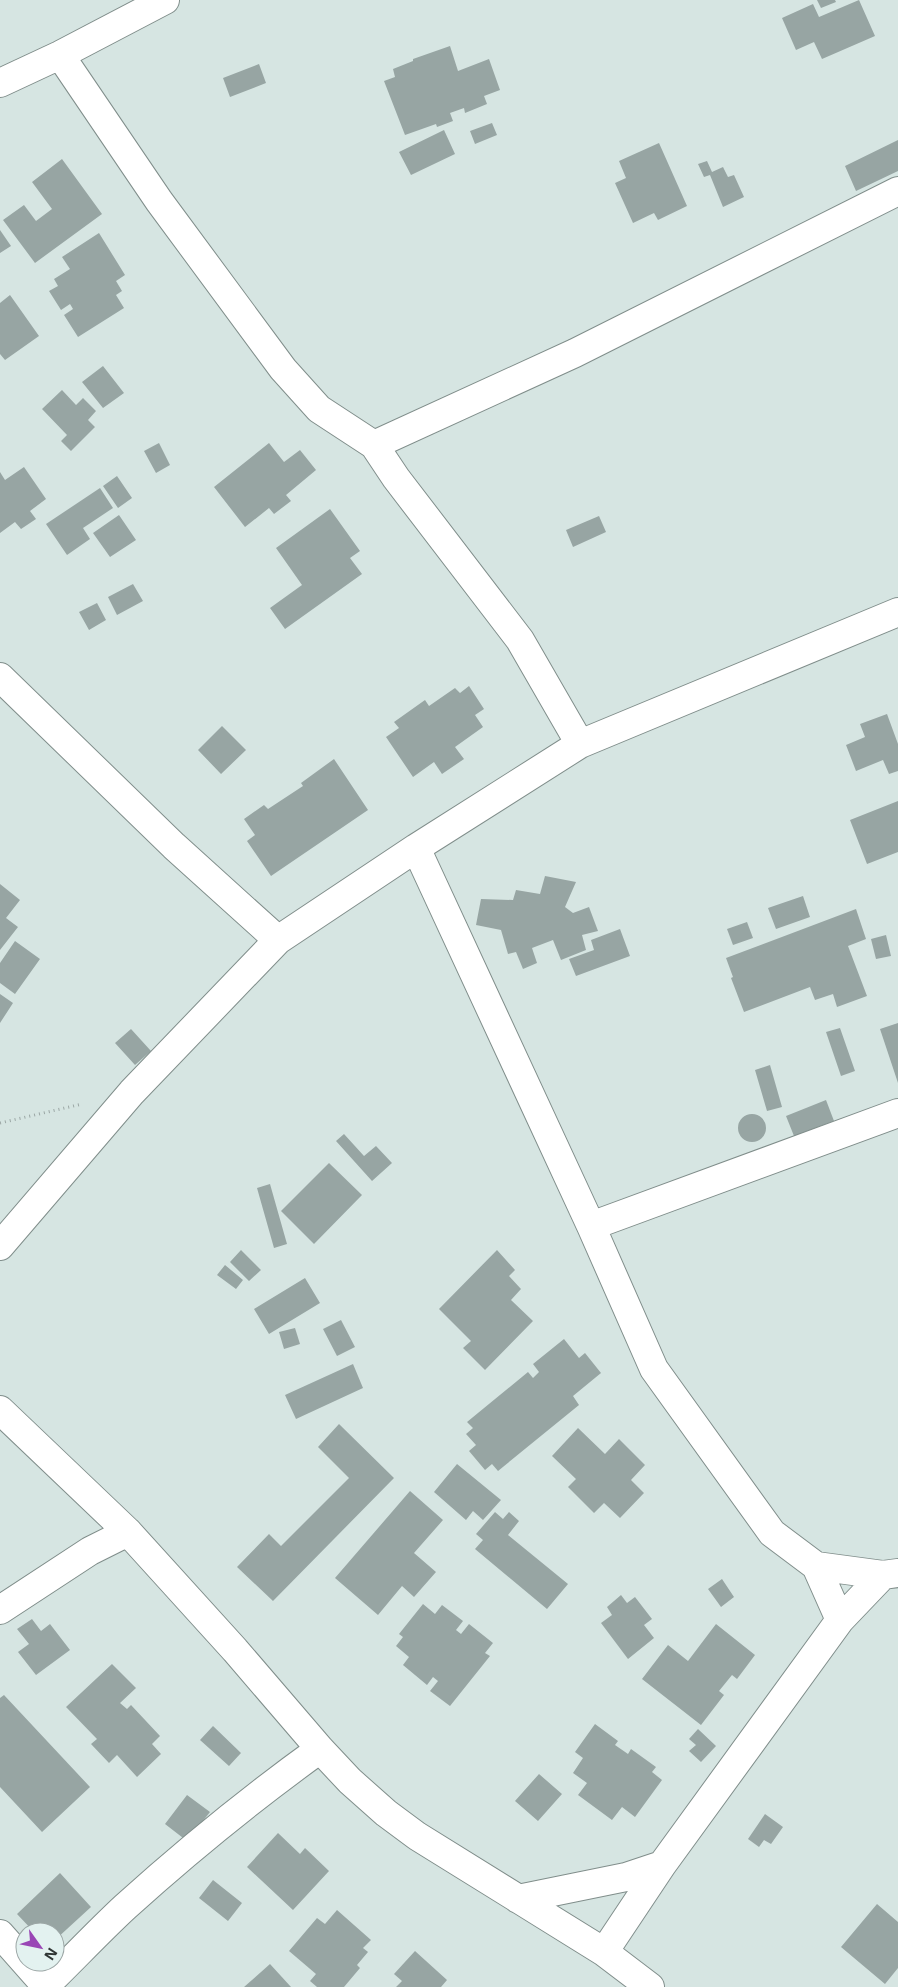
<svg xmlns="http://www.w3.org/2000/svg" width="898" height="1987" viewBox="0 0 898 1987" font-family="'Noto Sans',sans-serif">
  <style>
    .building { fill: #97a5a3 }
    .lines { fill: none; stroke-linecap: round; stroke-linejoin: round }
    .minor-casing { stroke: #808e8b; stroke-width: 30 }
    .path { stroke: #9ba7a5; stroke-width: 3; stroke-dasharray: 1 4; stroke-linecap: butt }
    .minor { stroke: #fff; stroke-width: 28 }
  </style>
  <rect width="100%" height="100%" fill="#d6e5e2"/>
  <path class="building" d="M817 0H835L836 2 821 8Z
    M859 0 875 36 822 59 814 42 796 50 782 18 813 4 819 17Z
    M450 46 458 71 489 59 500 90 484 96 487 104 465 113 464 108 450 113 453 121 437 127 436 124 405 135 384 81 395 77 393 69 413 61V59Z
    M259 64 266 83 230 97 223 78Z
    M492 123 497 135 475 144 470 131Z
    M444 130 455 154 411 175 399 152Z
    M898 140V171L856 191 845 166Z
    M659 143 687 206 658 220 654 213 633 223 615 183 626 178 619 161Z
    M62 159 102 214 35 263 3 220 24 205 36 221 52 209 32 182Z
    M707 161 712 172 723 167 728 177 734 175 744 197 723 207 710 175 704 177 698 164Z
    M0 230 11 246 0 253Z
    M99 233 125 275 116 281 122 291 116 295 124 308 78 337 64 315 73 309 70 304 61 310 49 291 58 286 54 279 70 269 62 257Z
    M10 295 39 336 5 360 0 354V303Z
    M103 366 124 393 103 408 82 382Z
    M62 390 76 405 83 398 96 411 88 420 95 427 71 451 61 441 67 435 42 409Z
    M159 443 170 465 156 473 144 451Z
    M269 443 284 462 300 450 316 470 286 495 291 501 274 514 269 508 245 527 214 487Z
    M24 467 46 499 30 511 36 519 21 529 15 522 0 533V472L5 480Z
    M117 476 132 498 118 508 103 486Z
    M100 488 113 508 83 528 90 539 67 555 46 524Z
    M330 509 360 551 350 558 362 574 285 629 270 608 302 585 276 548Z
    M119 515 136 540 110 557 93 533Z
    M599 516 606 532 573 547 566 530Z
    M133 584 143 601 117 615 108 597Z
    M97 603 106 620 89 630 79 612Z
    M469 686 484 709 475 715 483 727 455 747 464 759 442 774 434 762 413 777 386 737 399 728 394 722 425 700 429 706 455 688 460 693Z
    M887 714 898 744V771L889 774 883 760 856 771 846 745 865 737 860 724Z
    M222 726 246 750 221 774 198 750Z
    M334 759 368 810 271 876 247 841 255 835 244 819 264 805 268 809 303 786 301 783Z
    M898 801V852L867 864 850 820Z
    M545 876 576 882 565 907 573 913 589 907 598 931 582 935 586 950 561 960 553 940 532 948 537 963 523 969 516 952 508 954 501 930 476 925 481 899 513 900 516 890 540 894Z
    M0 884 20 900 6 918 18 927 0 950Z
    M803 896 810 917 776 929 768 908Z
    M856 909 866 939 848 946 867 996 837 1007 833 994 815 1000 810 987 744 1012 731 978 733 977 726 958Z
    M747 922 753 938 733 945 727 929Z
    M620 929 630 956 576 976 569 959 594 950 591 940Z
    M886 935 891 956 876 959 871 939Z
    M15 941 40 959 15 994 0 983V963Z
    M0 994 13 1003 0 1023Z
    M898 1023V1083L880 1029Z
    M840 1028 855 1071 841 1076 826 1032Z
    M131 1029 151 1051 135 1065 115 1043Z
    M770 1065 782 1107 767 1111 755 1070Z
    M826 1100 834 1121 794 1136 786 1116Z
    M738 1128a14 14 0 1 1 28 0a14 14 0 1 1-28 0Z
    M344 1134 364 1156 376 1146 392 1163 372 1181 336 1141Z
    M329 1163 362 1195 314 1244 281 1211Z
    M270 1184 287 1244 274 1248 257 1188Z
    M241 1250 261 1270 249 1281 230 1262Z
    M497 1250 515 1270 509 1276 521 1289 511 1300 533 1321 485 1370 463 1348 471 1341 439 1309Z
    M225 1265 243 1280 236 1289 217 1275Z
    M305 1278 320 1303 269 1334 254 1309Z
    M341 1320 355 1347 337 1356 323 1329Z
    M295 1328 300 1344 284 1349 279 1332Z
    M564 1339 579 1358 585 1353 601 1373 573 1396 579 1405 498 1471 492 1464 485 1470 469 1451 476 1445 466 1434 473 1428 467 1422 528 1372 533 1378 539 1372 533 1364Z
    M353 1364 363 1388 296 1419 285 1395Z
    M339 1424 394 1478 273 1601 237 1567 269 1534 281 1546 349 1478 318 1447Z
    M578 1428 605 1454 619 1439 645 1465 631 1480 644 1493 620 1518 604 1503 594 1513 568 1487 576 1479 552 1456Z
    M457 1464 501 1500 483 1520 473 1511 466 1520 434 1492Z
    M410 1491 443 1520 414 1553 436 1572 414 1597 402 1586 378 1615 335 1578Z
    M495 1512 503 1519 509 1512 519 1521 508 1535 568 1584 547 1609 475 1549 483 1540 476 1534Z
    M722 1579 734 1597 721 1607 708 1589Z
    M621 1595 627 1603 635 1597 652 1619 644 1625 654 1638 628 1659 601 1623 612 1615 607 1607Z
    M423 1604 435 1614 442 1605 463 1621 456 1630 461 1634 469 1624 493 1643 485 1653 490 1656 450 1706 430 1691 438 1681 433 1677 427 1685 403 1665 409 1657 396 1646 403 1637 399 1634Z
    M32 1619 41 1631 50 1624 70 1650 36 1675 18 1652 29 1644 17 1629Z
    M716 1624 755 1655 737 1679 732 1675 719 1691 724 1695 701 1725 642 1679 668 1645 688 1661Z
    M112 1664 136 1688 120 1703 127 1709 131 1705 160 1736 152 1744 161 1754 137 1777 117 1755 109 1763 91 1744 97 1739 66 1707Z
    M4 1695 90 1787 42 1832 0 1787V1698Z
    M595 1724 618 1741 615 1745 628 1754 631 1749 656 1767 652 1772 662 1780 635 1817 622 1807 612 1820 578 1795 587 1783 573 1773 583 1758 575 1752Z
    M213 1726 241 1753 229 1766 200 1740Z
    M698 1729 716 1746 701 1762 689 1751 696 1745 689 1739Z
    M539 1774 562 1794 538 1821 515 1801Z
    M187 1795 210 1812 187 1841 165 1824Z
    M765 1814 783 1827 771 1844 764 1840 759 1847 748 1839Z
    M278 1833 300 1854 305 1848 329 1871 293 1910 247 1867Z
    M60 1873 91 1907 55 1940V1932H34L17 1914Z
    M213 1880 242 1903 228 1921 199 1898Z
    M877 1904 898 1922V1968L885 1984 841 1947Z
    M337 1910 371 1940 363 1948 368 1952 357 1965 360 1968 344 1987H317L310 1981 316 1974 289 1951 317 1918 325 1924Z
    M415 1951 447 1980 441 1987H396L402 1981 394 1974Z
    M270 1964 291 1987H244Z"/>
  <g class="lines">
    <defs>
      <path id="minor" d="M60 55 159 201 283 369 319 409 374 445 575 353 898 191
        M0 83 60 55 165 0
        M374 445 396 478 520 640 580 744
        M0 677 174 846 278 940
        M416 848 591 1226 654 1369 772 1533 816 1566 883 1575 898 1573
        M591 1226 898 1113
        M0 1246 132 1092 278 940 416 848 580 744 898 612
        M0 1410 128 1532 235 1650 320 1749 350 1781 386 1813 417 1836 604 1952 650 1987
        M816 1566 840 1620
        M0 1610 90 1551 128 1532
        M518 1899 626 1877 662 1865
        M0 1934 47 1987
        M604 1952 662 1865 840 1620 883 1575
        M44 1987C71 1961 97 1933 125 1907 187 1851 252 1798 320 1749"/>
    </defs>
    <use href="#minor" class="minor-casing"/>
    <path class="path" d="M0 1123 82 1104"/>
    <use href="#minor" class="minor"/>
  </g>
  <g transform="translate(40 1947) rotate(123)"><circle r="24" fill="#e3f2f0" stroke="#9ba6a5"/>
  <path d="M0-4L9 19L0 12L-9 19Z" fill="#9946b5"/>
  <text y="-8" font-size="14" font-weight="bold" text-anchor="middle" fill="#2f3534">N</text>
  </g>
</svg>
